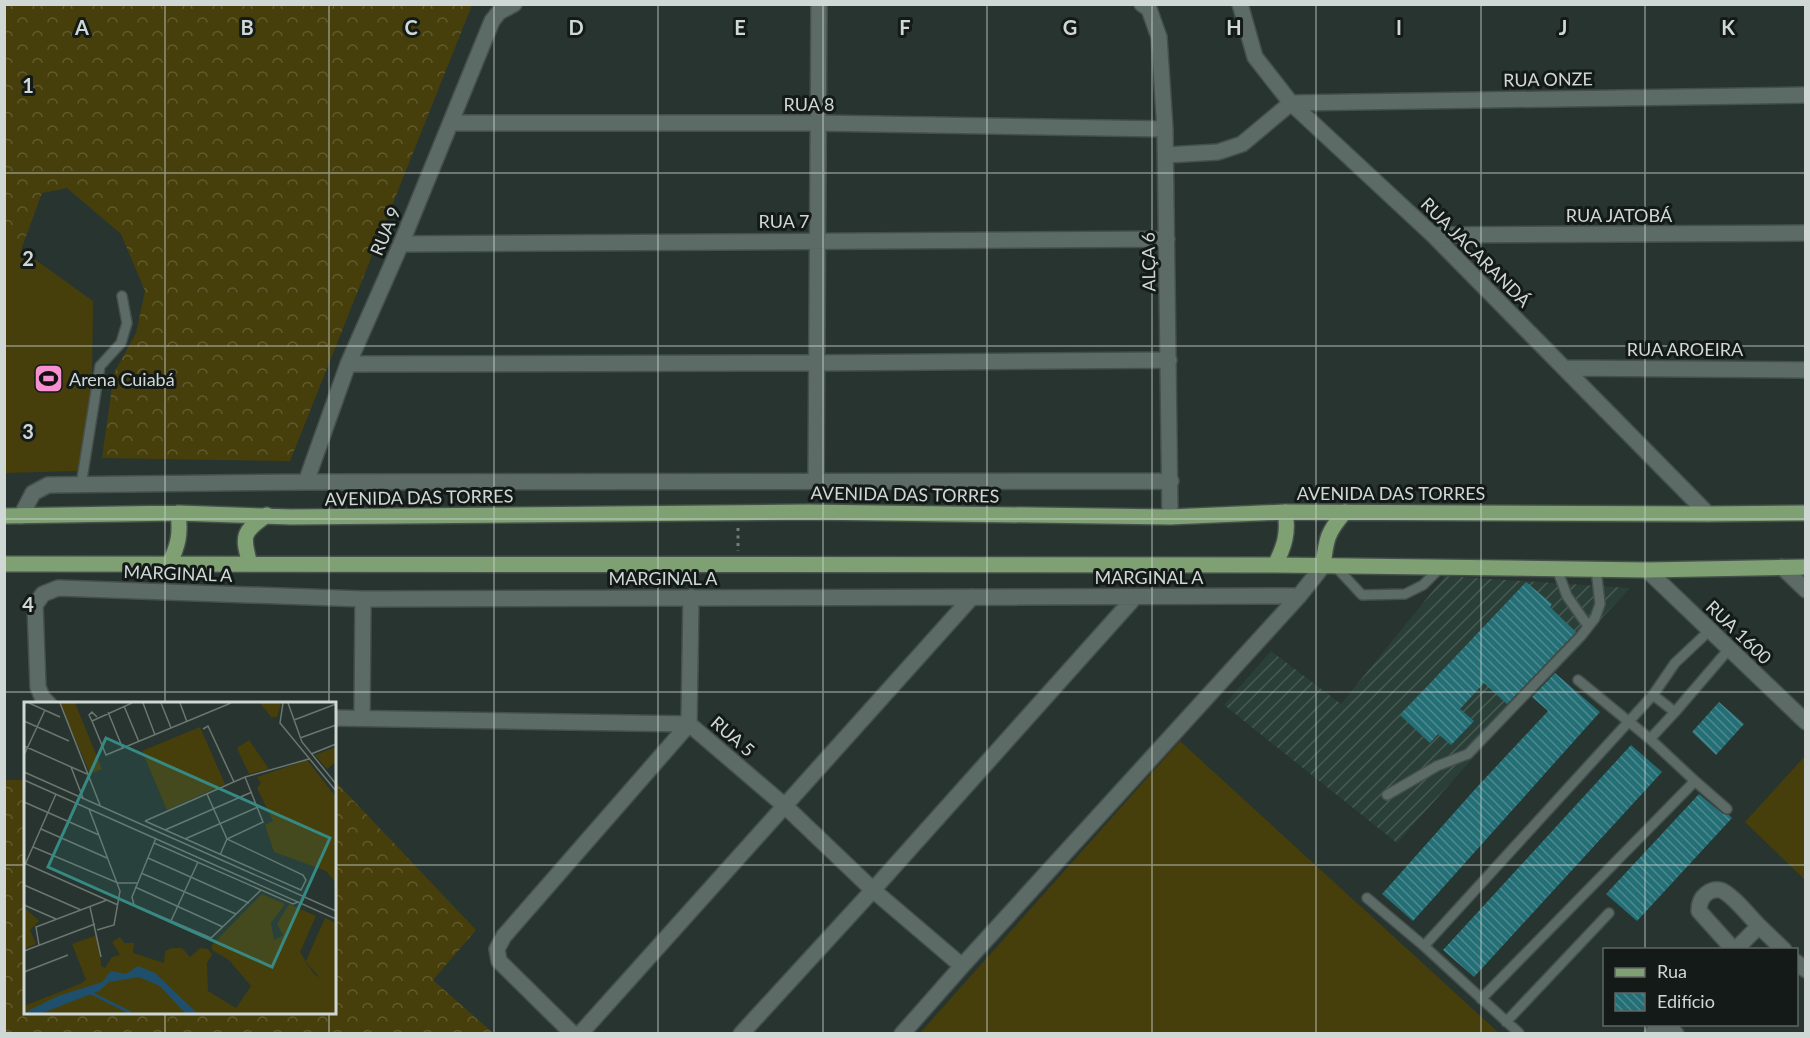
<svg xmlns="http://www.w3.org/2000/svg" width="1810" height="1038" viewBox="0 0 1810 1038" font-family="Lato,sans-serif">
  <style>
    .industrial { fill: url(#industrial-furrows) }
    .grass { fill: #473f0b }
    .forest { fill: url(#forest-crowns) }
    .building { fill: url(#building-back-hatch) }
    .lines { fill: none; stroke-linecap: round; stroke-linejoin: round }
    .lane-casing { stroke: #45504c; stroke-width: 12 }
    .street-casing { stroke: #45504c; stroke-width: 18 }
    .primary-casing { stroke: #45504c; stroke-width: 18 }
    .path { stroke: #727c78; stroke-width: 3; stroke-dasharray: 3 4.5; stroke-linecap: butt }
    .lane { stroke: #5d6b66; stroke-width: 9 }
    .street { stroke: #5d6b66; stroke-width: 15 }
    .primary { stroke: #7fa072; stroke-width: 15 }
    .grid { fill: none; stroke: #d0d8d5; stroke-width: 1.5; stroke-opacity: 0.55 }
    .labels { text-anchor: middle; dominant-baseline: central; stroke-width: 6; stroke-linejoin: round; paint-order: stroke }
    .street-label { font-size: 18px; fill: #d0d8d5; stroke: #141a18 }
    .poi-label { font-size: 18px; fill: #d0d8d5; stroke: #141a18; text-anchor: start }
    .inset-river { fill: none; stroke: #1e4f6d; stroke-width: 3 }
    .inset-road { fill: none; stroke: #6b7671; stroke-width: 1.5 }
    .view { fill: #368a83; fill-opacity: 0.15; stroke: #368a83; stroke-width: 3 }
    .inset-edge { fill: none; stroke: #d0d8d5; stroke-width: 3 }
    .grid-label { font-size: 20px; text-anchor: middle; font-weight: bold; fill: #d0d8d5; stroke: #141a18; stroke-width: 6; stroke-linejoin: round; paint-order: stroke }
  </style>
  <defs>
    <pattern id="industrial-furrows" width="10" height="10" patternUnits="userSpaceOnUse" patternTransform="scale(1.5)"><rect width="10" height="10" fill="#2a3f37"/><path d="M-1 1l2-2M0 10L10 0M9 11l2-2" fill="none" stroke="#485a53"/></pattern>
    <pattern id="forest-crowns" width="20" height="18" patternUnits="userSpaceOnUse" patternTransform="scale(1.5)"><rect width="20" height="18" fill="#473f0b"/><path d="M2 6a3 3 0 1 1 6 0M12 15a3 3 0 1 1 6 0" fill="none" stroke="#605a2e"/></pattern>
    <pattern id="building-back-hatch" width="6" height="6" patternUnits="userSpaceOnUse" patternTransform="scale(1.5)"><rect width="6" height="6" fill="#246f76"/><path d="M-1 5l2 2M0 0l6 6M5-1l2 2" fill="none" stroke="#4d898f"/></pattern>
  </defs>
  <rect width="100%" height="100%" fill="#27342f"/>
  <path class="industrial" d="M1445 576 1630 588 1515 711 1397 843 1224 705 1271 651 1341 704Z"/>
  <path class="grass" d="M5 238 93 301 91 457 76 471 5 473Z
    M1180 741 1499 1033H920Z
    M1805 756V880L1745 822Z"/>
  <path class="forest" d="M5 4 472 5 290 461 102 458 114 373 136 333 145 291 121 234 67 188 42 193 21 250 5 238Z
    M8 780H25L26 1012H334L335 781 476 930 433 980 493 1033H5L4 781Z"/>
  <path class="building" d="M1526 582 1552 604 1550 607 1576 632 1507 704 1484 683 1460 709 1474 721 1451 745 1438 734 1430 743 1400 715Z
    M1555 673 1600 712 1413 921 1382 894 1477 787 1548 711 1532 697Z
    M1719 702 1744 724 1716 755 1692 732Z
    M1631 745 1662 772 1474 977 1443 950Z
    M1699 794 1723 814 1729 815 1732 818 1637 921 1606 894Z"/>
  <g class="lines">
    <defs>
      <path id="lane" d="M81 485 100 366 121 343 127 323 122 296
        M1335 566 1362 595 1405 594 1423 585 1441 567
        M1557 569 1567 596 1588 626
        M1709 631 1675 663 1653 695 1675 712 1729 649
        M1578 680 1650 739 1695 781
        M1650 739 1675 712
        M1387 795 1437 766 1468 754 1581 636 1595 618 1600 604 1596 569
        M1367 898 1424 946 1519 1033
        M1424 946 1653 695
        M1481 999 1695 781 1727 809
        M1506 1022 1609 913"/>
      <path id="street" d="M1142 4 1149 9 1159 37 1165 129 1170 517
        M1240 4 1255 57 1291 103 1433 235 1708 514
        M451 123H818L1165 129
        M1167 155 1218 152 1242 144 1291 103 1806 95
        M1433 235 1806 233
        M401 244 1167 239
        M348 364 816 363 1169 360
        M1564 368 1806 370
        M306 482 348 364 401 244 492 21 499 12 514 4
        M816 482 819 5
        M21 516 33 493 48 485 306 482 1171 481
        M1782 567 1806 590
        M1647 570 1806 722
        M49 704 42 697 38 687 35 605 43 594 58 588 363 599 1299 596
        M334 718 689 724 785 806 873 890 962 966
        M362 718 363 599
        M1734 950 1699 911C1699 904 1701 898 1706 894 1709 891 1715 889 1720 890 1730 892 1751 918 1759 926
        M1735 950 1759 926 1784 950
        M1796 962 1806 970
        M1666 1024 1676 1034
        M573 1034 499 961 497 949 504 936 689 724 691 597
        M580 1034 972 597
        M741 1034 873 890 1135 597
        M902 1034 962 966 1299 596 1323 566
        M1652 1034 1661 1024"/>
      <path id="primary" d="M4 516 178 513 291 517 808 512 1170 517 1285 512 1708 514 1806 513
        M4 564 1275 565 1647 570 1806 567
        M250 564C242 536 242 532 267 515
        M169 565C178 545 181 535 178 513
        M1275 565C1284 547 1289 533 1285 512
        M1323 566C1326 540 1327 532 1345 512"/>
    </defs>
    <use href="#lane" class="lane-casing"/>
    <use href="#street" class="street-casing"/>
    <use href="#primary" class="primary-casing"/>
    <path class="path" d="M738 528V551"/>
    <use href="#lane" class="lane"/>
    <use href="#street" class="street"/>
    <use href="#primary" class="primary"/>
  </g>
  <path class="grid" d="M165 4V704M329 4V704M494 4V1034M658 4V1034M823 4V1034M987 4V1034M1152 4V1034M1316 4V1034M1481 4V1034M1645 4V950M4 173H1806M4 346H1806M4 519H1806M4 692H1806M4 865H26M334 865H1806M165 1012V1034M329 1012V1034M1645 1024V1034"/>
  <defs>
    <symbol id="stadium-square" viewBox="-11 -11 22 22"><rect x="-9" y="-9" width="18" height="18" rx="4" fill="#f790ce" stroke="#141a18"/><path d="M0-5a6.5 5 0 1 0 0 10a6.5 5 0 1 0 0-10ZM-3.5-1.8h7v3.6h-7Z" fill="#111"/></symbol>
  </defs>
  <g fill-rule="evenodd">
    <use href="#stadium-square" x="32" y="362" width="33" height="33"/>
  </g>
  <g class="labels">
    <g class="street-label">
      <text transform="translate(1548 79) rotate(-1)">RUA ONZE</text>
      <text x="809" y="104">RUA 8</text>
      <text x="1619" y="215">RUA JATOBÁ</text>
      <text x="784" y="221">RUA 7</text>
      <text transform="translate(385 231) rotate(-67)">RUA 9</text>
      <text transform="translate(1476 252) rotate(45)">RUA JACARANDÁ</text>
      <text transform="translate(1148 262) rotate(-91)">ALÇA 6</text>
      <text x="1685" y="349">RUA AROEIRA</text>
      <text x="1391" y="493">AVENIDA DAS TORRES</text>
      <text transform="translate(905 494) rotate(1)">AVENIDA DAS TORRES</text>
      <text transform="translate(419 497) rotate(-1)">AVENIDA DAS TORRES</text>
      <text transform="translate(178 573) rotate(2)">MARGINAL A</text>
      <text x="1149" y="577">MARGINAL A</text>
      <text x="663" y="578">MARGINAL A</text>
      <text transform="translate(1739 632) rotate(44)">RUA 1600</text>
      <text transform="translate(733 736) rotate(41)">RUA 5</text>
    </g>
    <g class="poi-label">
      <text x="69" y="379">Arena Cuiabá</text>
    </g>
  </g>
  <g transform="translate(24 702)">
    <rect width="312" height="312" fill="#27342f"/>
    <path d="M36 1H51L78 67 66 72ZM176 25 201 82 143 108 118 49ZM225 38 245 67 225 72 213 46ZM265 202 292 214 276 250 282 259 301 216 312 221V246L297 277 274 251 268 250 253 222ZM73 233 79 276 64 283 48 242Z" fill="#473f0b"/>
    <path d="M236 1H257L253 15H247ZM283 58 312 95V181L302 169 250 150 241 123 249 119 233 86 237 81 233 75ZM238 192 261 202 247 221 250 238 260 233 268 250 275 251 291 273 297 276 312 244V311H0V304L58 281 76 264 81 266 88 255 96 253 88 240 96 235 100 241H110L109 251 140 261 141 249 148 246H158L166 255 176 246 184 247 188 253 183 261 184 289 212 306 227 284 205 258 188 248V243ZM0 205 15 219 6 228 12 242 0 247Z" fill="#473f0b"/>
    <path d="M312 45V60L303 67 291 53Z" fill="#473f0b"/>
    <path d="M114 264 131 271 173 311H161L136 284 115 275 85 280 75 289 18 311H0L34 294 78 280 87 269 102 272Z" fill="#1e4f6d"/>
    <path class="inset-river" d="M67 291 107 311"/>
    <path class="inset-road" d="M5 1 36 15M36 1 76 103M119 1 131 33M137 1 147 26M156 1 163 20M259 1 256 21 312 89M264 1 278 40 312 82M100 4 115 40M84 10 99 47M73 15 68 10 65 13 68 19 108 1M270 18 312 2M0 19 45 39M68 19 82 53 207 1M179 27 184 24 210 80M276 36 312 23M0 44 63 72M287 52 312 42M0 53 21 8M47 65 59 96M0 70 312 209M0 78 312 217M0 100 75 133M65 107 96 189 90 223 73 228M121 119 277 188 282 178 279 173 203 137 183 92M121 119 221 75 285 57M17 127 83 156M141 128 228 90M132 136 108 195 110 203 187 236 237 188M161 137 234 105M130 141 269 202 274 200M9 145 94 181H113M196 153 203 137 239 120 221 75M124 156 225 201M0 161 94 203M0 165 32 92M117 171 212 212M0 183 57 208M111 185 199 225M0 203 32 217M66 205 77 255M147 219 174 160M15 243 12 225 83 198M0 249 71 222M0 270 44 253"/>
    <path class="view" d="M82 36 306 136 248 265 24 165Z"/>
    <rect width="312" height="312" class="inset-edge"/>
  </g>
  <g class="grid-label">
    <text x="82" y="35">A</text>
    <text x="247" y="35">B</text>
    <text x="411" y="35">C</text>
    <text x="576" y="35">D</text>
    <text x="740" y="35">E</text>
    <text x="905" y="35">F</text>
    <text x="1070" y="35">G</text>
    <text x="1234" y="35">H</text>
    <text x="1399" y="35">I</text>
    <text x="1563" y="35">J</text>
    <text x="1728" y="35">K</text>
    <text x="28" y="93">1</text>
    <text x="28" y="266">2</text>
    <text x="28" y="439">3</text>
    <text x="28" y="612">4</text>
  </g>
  <rect width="1810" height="1038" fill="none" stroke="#d0d8d5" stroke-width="12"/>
  <rect x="1603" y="948" width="195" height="78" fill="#141a18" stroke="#5f6664" stroke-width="1.5"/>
  <rect x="1615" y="968" width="30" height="9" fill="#7fa072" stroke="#5f6664" stroke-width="1.5"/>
  <text x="1657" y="978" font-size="18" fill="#d0d8d5">Rua</text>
  <rect x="1615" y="993" width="30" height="18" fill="url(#building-back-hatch)" stroke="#5f6664" stroke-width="1.5"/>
  <text x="1657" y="1008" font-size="18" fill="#d0d8d5">Edifício</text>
</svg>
